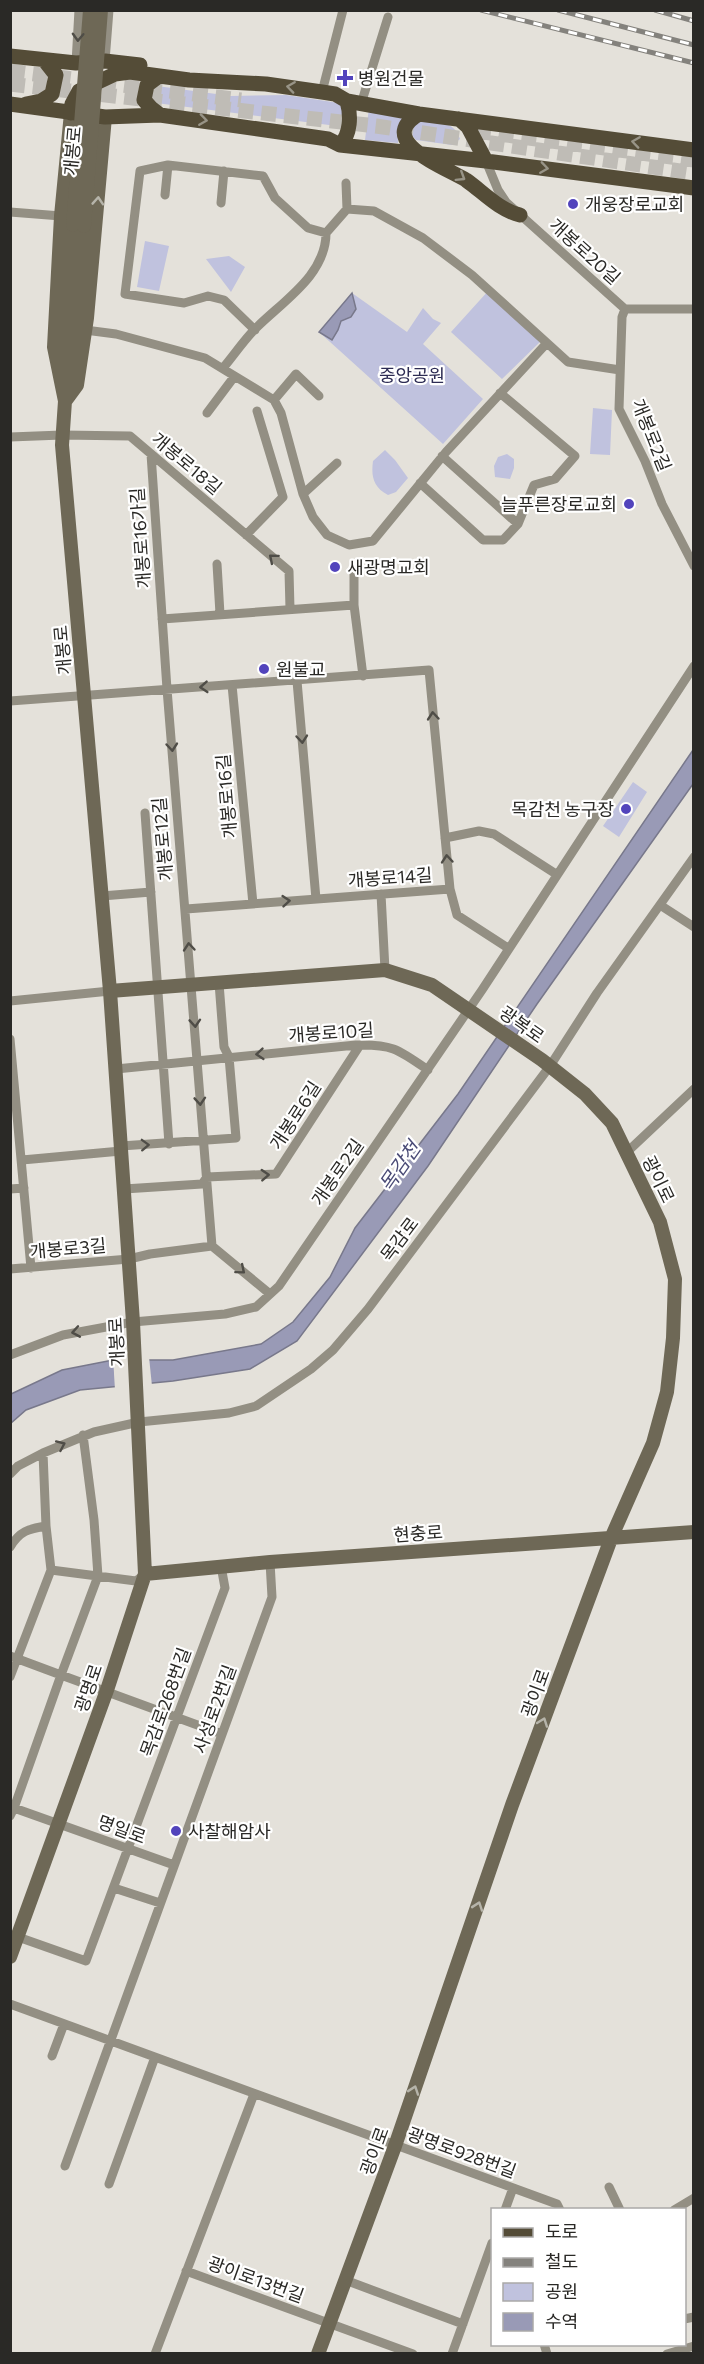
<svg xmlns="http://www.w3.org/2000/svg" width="704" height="2364" viewBox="0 0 704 2364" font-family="Commissioner,'Noto Sans KR',sans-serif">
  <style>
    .green { fill: #c0c2de }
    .water { fill: #999ab6; stroke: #78788b; stroke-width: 1.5 }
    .pier { fill: #e4e1da }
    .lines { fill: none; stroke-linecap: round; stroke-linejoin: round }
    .primary-tunnel { stroke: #bfbcb6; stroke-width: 15; stroke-dasharray: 15 8; stroke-linecap: butt }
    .street { stroke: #938f83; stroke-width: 9 }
    .secondary { stroke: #6e6856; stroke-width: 14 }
    .primary { stroke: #544c37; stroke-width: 15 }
    .rail-casing { stroke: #84827d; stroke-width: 5 }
    .rail { stroke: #fff; stroke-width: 3; stroke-dasharray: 9; stroke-linecap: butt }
    .secondary-bridge { stroke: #6e6856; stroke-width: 14 }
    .oneway { stroke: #4f4d47 }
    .oneway2 { stroke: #989487 }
    .oneway3 { stroke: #b6b4aa }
    .poi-dot { fill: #5244bc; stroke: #fff; stroke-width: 2 }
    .labels { text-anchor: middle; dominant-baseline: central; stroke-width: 4.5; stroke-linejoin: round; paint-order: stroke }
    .poi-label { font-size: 18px; fill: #2a2926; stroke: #fff; text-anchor: start }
    .street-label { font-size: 18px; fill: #2a2926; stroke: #fff }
    .park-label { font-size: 18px; fill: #2d2c54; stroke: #fff }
    .water-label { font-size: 20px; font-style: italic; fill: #4a4b76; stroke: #fff }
  </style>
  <rect width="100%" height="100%" fill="#e4e1da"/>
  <path class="green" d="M157 86 231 96 286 95 339 103 342 107 343 122 337 126 156 103 151 100 150 92Z
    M369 108 406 113 398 126V143L365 140Z
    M417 120C435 123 454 119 460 139L452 145 416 140 410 133Z
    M145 241 169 246 159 291 137 287Z
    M229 256 245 267 231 292 206 259Z
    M489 290 542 340 502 379 451 332Z
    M352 293 407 332 423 308 433 319 441 323 423 344 483 399 443 444 319 332Z
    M593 408 612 410 610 455 590 454Z
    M385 450 395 460 408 478 396 492 388 495C373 487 371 476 373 461Z
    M507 454 514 459V468L510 479 495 477 494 466 498 457Z
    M633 782 647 792 619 837 603 826Z"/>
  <path class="water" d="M352 293 356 309 351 317 341 321 338 330 332 340 319 332Z
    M693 750V784L537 1004 428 1166 297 1341 250 1369 173 1381 80 1390 26 1410 11 1423V1394L62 1370 113 1360H173L261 1344 293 1322 330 1277 355 1228 458 1094Z"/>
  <path class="pier" d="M113 1357H149L152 1386 115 1390Z"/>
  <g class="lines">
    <path class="primary-tunnel" d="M10 71 241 100
      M10 84 376 126 694 173
      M476 131 694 160"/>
    <path class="street" d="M105 61 109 10
      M76 63 79 10
      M322 92 343 10
      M361 104 388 17
      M486 161 498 190 506 202 625 309H694
      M165 195 168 165
      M221 203 224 171
      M347 209 374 211 423 238 472 275 568 362 620 370
      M10 212 61 216
      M625 309 622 317 619 409 645 461 662 504 694 566
      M85 330 116 334 205 358 274 400 281 413 303 494 313 517 327 535 349 545 373 541 446 452 546 344
      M255 330 224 300 208 296 184 303 125 294 140 171 168 165 263 176 275 198 308 228 326 233
      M223 368C234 355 244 340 256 328 283 301 326 275 326 233L347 209 346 183
      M274 400 296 374 319 396
      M207 413 234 377
      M10 437 62 435 130 436 289 571 290 609
      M151 454 167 689 212 1246
      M442 456 518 524
      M420 483 483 540H503L518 524 534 485 555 479 575 456 500 393
      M303 494 337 463
      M246 535 283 497 257 411
      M217 564 220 614
      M354 573V605L363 676
      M162 619 354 605
      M297 681 316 899
      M232 685 253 904
      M10 701 429 670 450 889 186 909
      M145 813 169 1144
      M445 838 479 831 494 834 556 874
      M450 889 457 915 508 948
      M381 894 385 970
      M102 896 151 892
      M660 905 694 927
      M10 1001 110 991
      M10 1039 31 1268
      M116 1069 356 1045C392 1044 398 1049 428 1070
      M121 1146 236 1138 229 1057 224 1047 219 983
      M626 1153 694 1089
      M22 1160 121 1151
      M10 1189 24 1188
      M124 1189 202 1184 207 1177 276 1174 360 1045
      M10 1269 129 1259 150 1254 212 1246 270 1294
      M10 1355 63 1335 133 1322 225 1314 256 1307 279 1286 482 990 694 666
      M83 1435 94 1520 98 1576 61 1675 222 1734
      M10 1474 18 1466 43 1453 94 1432 139 1422 229 1413 256 1406 311 1369 333 1350 368 1309 550 1066 597 993 694 857
      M10 1547C20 1531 28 1529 46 1526
      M51 1570 136 1581 145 1574
      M10 1656 61 1675 14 1808 10 1806
      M10 1677 51 1570 46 1526 43 1453
      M10 1816 14 1808 174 1865
      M114 1888 160 1903
      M18 1937 86 1961 225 1588 221 1566
      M10 2004 557 2204 560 2210
      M52 2056 64 2024
      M65 2166 272 1597 270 1562
      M109 2184 155 2057
      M609 2187 620 2210
      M505 2210 513 2188
      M674 2210 694 2198
      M186 2271 413 2354
      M345 2280 463 2324
      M684 2319 694 2317
      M544 2344 547 2354
      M155 2354 254 2094
      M452 2354 492 2243
      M667 2354 694 2346"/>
    <path class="secondary" d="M64 364 73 225
      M66 392 76 327 84 226
      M66 400 77 385 87 318 105 117
      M110 991 385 970 432 985 542 1060 585 1094 612 1123 660 1222 675 1279 673 1338 667 1392 653 1443 612 1536 512 1805 395 2146 318 2354
      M145 1574 270 1562 694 1532
      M10 1957 107 1690 145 1574 133 1322 110 991 62 445 65 401 54 347 61 216 71 113"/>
    <path class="primary" d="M10 56 76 63 105 61 140 65
      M159 76 147 85 144 100 151 108 160 115
      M10 104 105 117 160 115 328 139 340 145 486 161 694 188
      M26 104 41 101 52 94 56 75 45 61
      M71 113 72 104 79 91 115 74 130 72 189 80 266 84 322 92 335 94 347 101 419 114 694 150
      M419 114C373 141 447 168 466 180 483 192 499 210 520 215
      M459 119 468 127 486 161
      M340 145C351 134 351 115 347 101"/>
    <defs>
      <path id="rail" d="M481 10 694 63
        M558 10 694 45
        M655 10 694 21"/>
    </defs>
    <use href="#rail" class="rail-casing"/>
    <use href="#rail" class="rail"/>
    <path class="secondary-bridge" d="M73 225 90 10
      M84 226 101 10"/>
  </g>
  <defs><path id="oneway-chevron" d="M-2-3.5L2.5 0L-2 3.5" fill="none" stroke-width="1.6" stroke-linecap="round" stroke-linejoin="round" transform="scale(1.5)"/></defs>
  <g class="oneway">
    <use href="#oneway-chevron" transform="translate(78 37) rotate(92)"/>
    <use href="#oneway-chevron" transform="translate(273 558) rotate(-140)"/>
    <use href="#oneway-chevron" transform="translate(204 687) rotate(176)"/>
    <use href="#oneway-chevron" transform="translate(433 716) rotate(-95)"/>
    <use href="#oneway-chevron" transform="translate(302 739) rotate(85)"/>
    <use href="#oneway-chevron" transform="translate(172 747) rotate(85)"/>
    <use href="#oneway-chevron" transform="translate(447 859) rotate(-95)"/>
    <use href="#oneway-chevron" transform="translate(286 901) rotate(-5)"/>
    <use href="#oneway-chevron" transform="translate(189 947) rotate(-95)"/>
    <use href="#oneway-chevron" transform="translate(195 1023) rotate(86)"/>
    <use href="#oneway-chevron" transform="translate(260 1054) rotate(175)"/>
    <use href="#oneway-chevron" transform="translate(200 1101) rotate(86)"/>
    <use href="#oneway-chevron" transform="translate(145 1145) rotate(-2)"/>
    <use href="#oneway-chevron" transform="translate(265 1175) rotate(-3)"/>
    <use href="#oneway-chevron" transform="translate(241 1270) rotate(40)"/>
    <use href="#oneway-chevron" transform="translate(76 1332) rotate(170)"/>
    <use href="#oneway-chevron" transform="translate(61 1445) rotate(-24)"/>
  </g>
  <g class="oneway2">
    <use href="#oneway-chevron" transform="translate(291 87) rotate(-172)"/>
    <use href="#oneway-chevron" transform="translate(203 120) rotate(8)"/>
    <use href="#oneway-chevron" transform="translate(636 142) rotate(-172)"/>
    <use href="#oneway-chevron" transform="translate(544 168) rotate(8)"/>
    <use href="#oneway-chevron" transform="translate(461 177) rotate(32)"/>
  </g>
  <g class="oneway3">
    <use href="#oneway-chevron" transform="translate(98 201) rotate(-86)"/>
    <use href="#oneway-chevron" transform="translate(543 1722) rotate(-70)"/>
    <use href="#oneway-chevron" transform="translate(478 1906) rotate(-71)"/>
    <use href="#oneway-chevron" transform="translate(414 2090) rotate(-71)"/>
  </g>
  <g class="poi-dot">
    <path d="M342 69h6v6h6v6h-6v6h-6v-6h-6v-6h6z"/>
    <circle cx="573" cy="204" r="6"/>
    <circle cx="629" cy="504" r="6"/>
    <circle cx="335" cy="567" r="6"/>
    <circle cx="264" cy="669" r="6"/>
    <circle cx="626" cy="809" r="6"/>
    <circle cx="176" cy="1831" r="6"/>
  </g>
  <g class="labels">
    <g class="poi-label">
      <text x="358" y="78">병원건물</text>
      <text x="585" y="204">개웅장로교회</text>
      <text x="617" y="504" text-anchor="end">늘푸른장로교회</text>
      <text x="347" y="567">새광명교회</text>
      <text x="276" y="669">원불교</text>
      <text x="614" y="809" text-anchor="end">목감천 농구장</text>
      <text x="188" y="1831">사찰해암사</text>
    </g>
    <g class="street-label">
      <text transform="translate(72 151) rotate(-85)">개봉로</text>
      <text transform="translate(585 251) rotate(42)">개봉로20길</text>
      <text transform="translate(652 435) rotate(68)">개봉로2길</text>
      <text transform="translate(187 463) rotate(40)">개봉로18길</text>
      <text transform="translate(140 538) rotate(-94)">개봉로16가길</text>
      <text transform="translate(62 650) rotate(-95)">개봉로</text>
      <text transform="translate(226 796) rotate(-95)">개봉로16길</text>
      <text transform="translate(162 839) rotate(-95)">개봉로12길</text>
      <text transform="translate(390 877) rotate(-4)">개봉로14길</text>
      <text transform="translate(522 1024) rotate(35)">광복로</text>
      <text transform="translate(331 1032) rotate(-4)">개봉로10길</text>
      <text transform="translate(295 1115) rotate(-57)">개봉로6길</text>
      <text transform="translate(337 1172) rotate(-55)">개봉로2길</text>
      <text transform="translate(659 1179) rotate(64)">광이로</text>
      <text transform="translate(399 1239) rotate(-53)">목감로</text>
      <text transform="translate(68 1248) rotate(-5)">개봉로3길</text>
      <text transform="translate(116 1342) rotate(-93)">개봉로</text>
      <text transform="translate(418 1533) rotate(-4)">현충로</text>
      <text transform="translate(88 1688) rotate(-71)">광명로</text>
      <text transform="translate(535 1693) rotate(-70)">광이로</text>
      <text transform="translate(165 1702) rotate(-70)">목감로268번길</text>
      <text transform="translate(214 1709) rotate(-70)">사성로2번길</text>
      <text transform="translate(122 1829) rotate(20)">명일로</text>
      <text transform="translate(374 2151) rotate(-70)">광이로</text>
      <text transform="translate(462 2152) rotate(20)">광명로928번길</text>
      <text transform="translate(256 2279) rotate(20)">광이로13번길</text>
    </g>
    <g class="park-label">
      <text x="412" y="375">중앙공원</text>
    </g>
    <g class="water-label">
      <text transform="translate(399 1166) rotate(-55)">목감천</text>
    </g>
  </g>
  <rect width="704" height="2364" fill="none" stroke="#2a2926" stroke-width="24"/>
  <rect x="491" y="2208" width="195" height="138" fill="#ffffff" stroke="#aaa9a8" stroke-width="1.5"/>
  <rect x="503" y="2228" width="30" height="9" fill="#544c37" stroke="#aaa9a8" stroke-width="1.5"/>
  <text x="545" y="2238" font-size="18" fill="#2a2926">도로</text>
  <rect x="503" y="2258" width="30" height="9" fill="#84827d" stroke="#aaa9a8" stroke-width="1.5"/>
  <text x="545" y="2268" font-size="18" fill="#2a2926">철도</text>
  <rect x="503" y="2283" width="30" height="18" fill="#c0c2de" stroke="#aaa9a8" stroke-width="1.5"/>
  <text x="545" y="2298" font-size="18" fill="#2a2926">공원</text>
  <rect x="503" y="2313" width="30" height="18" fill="#999ab6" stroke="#aaa9a8" stroke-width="1.5"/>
  <text x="545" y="2328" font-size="18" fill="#2a2926">수역</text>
</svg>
